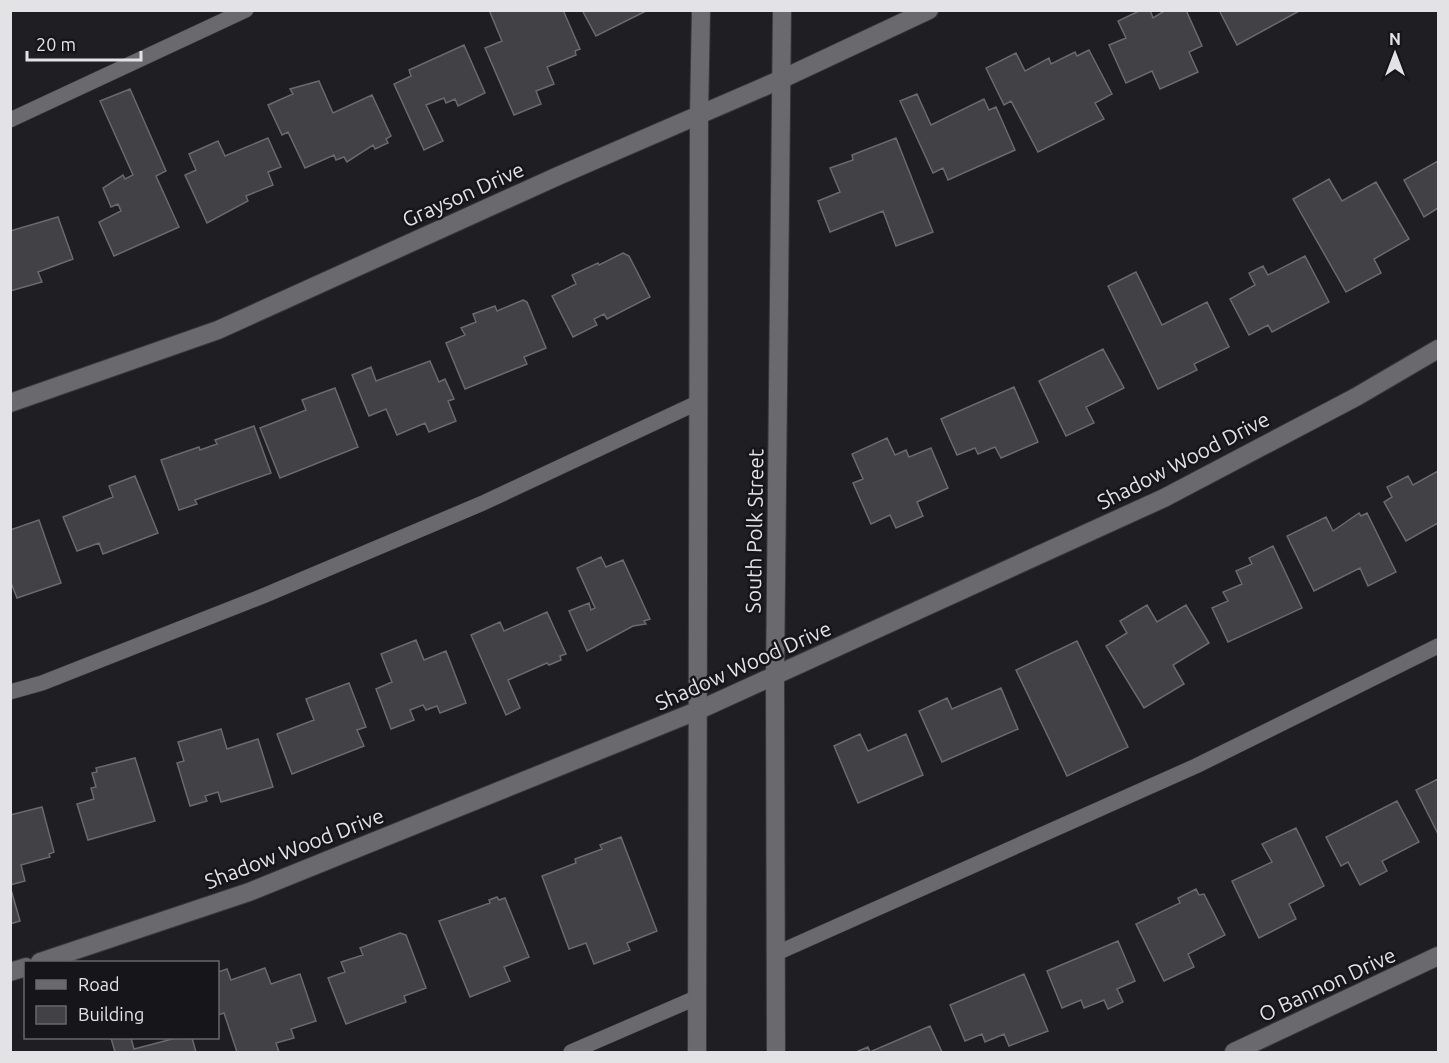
<svg xmlns="http://www.w3.org/2000/svg" width="1449" height="1063" viewBox="0 0 1449 1063" font-family="Ubuntu,sans-serif">
  <style>
    .building { fill: #424146; stroke: #6a696e; stroke-width: 1.5 }
    .lines { fill: none; stroke-linecap: round; stroke-linejoin: round }
    .lane-casing { stroke: #39383c; stroke-width: 16 }
    .street-casing { stroke: #39383c; stroke-width: 20 }
    .secondary-casing { stroke: #39383c; stroke-width: 20 }
    .lane { stroke: #6a696e; stroke-width: 15 }
    .street { stroke: #6a696e; stroke-width: 18 }
    .secondary { stroke: #6a696e; stroke-width: 18 }
    .labels { text-anchor: middle; dominant-baseline: central; stroke-width: 5; stroke-linejoin: round; paint-order: stroke }
    .street-label { font-size: 21px; fill: #e3e2e5; stroke: #161519 }
  </style>
  <rect width="100%" height="100%" fill="#1f1e22"/>
  <path class="building" d="M489 10H563L580 49 575 51 576 55 547 67 554 84 536 91 541 104 514 115 485 48 502 41Z
    M582 10H648L596 36Z
    M1141 10H1150L1153 18 1166 10H1186L1202 46 1189 52 1198 72 1160 89 1152 71 1126 83 1109 45 1126 38 1118 21Z
    M1219 10H1301L1237 45Z
    M464 45 485 93 458 106 455 99 446 103 444 98 426 105 443 141 424 150 394 84 411 76 409 70Z
    M1089 50 1112 94 1095 103 1104 119 1038 152 1011 101 1004 105 986 68 1016 53 1025 71 1049 58 1051 64 1075 52 1077 56Z
    M319 81 333 113 372 95 391 136 386 139 388 143 375 149 373 145 347 162 344 157 336 160 334 155 305 168 288 132 282 135 268 105 293 94 290 89Z
    M130 89 166 171 156 176 179 227 114 256 99 222 121 211 118 204 111 207 103 188 123 175 125 179 133 175 100 101Z
    M917 94 931 125 984 99 989 110 996 107 1015 150 948 180 943 168 933 173 900 101Z
    M268 138 281 167 268 172 273 185 246 196 248 201 207 223 185 175 196 170 189 154 218 141 225 156Z
    M896 138 933 232 896 246 883 211 830 232 818 201 840 192 830 168 853 160 852 155Z
    M1438 161V208L1424 217 1404 180Z
    M1329 179 1342 201 1376 182 1409 239 1374 259 1381 273 1346 292 1293 199Z
    M58 217 73 259 38 272 42 282 10 291V231Z
    M623 253 629 256 650 297 607 319 604 314 594 319 597 325 573 337 552 296 576 284 572 275 598 263 599 265Z
    M1305 256 1329 302 1272 332 1268 325 1249 335 1230 299 1255 285 1249 273 1263 266 1268 275Z
    M1136 272 1162 325 1207 302 1229 347 1194 364 1197 370 1158 389 1108 286Z
    M523 300 527 302 546 348 524 357 527 364 465 389 446 343 465 335 461 328 476 322 473 314 495 306 497 311Z
    M1103 349 1124 388 1086 407 1094 423 1066 436 1039 381Z
    M430 361 439 382 445 379 454 399 448 401 456 421 429 432 425 423 397 435 386 409 369 416 352 375 371 367 376 381Z
    M1014 387 1038 442 1001 458 995 447 978 454 975 448 957 455 941 419Z
    M335 388 358 447 280 478 260 428 306 410 302 400Z
    M254 426 271 473 195 500 197 504 179 510 161 460 199 447 200 450 217 444 215 440Z
    M887 438 895 455 906 450 909 457 931 448 948 488 917 502 923 516 896 528 890 515 871 524 853 483 863 479 852 454Z
    M1438 471V523L1406 541 1384 502 1392 497 1387 487 1408 476 1413 485Z
    M135 476 158 533 103 554 99 543 77 551 63 517 113 497 109 486Z
    M1359 513 1361 516 1367 513 1396 572 1368 586 1360 568 1314 591 1287 536 1326 517 1333 531Z
    M39 520 61 583 17 598 10 580V530Z
    M1273 546 1302 608 1228 642 1212 608 1228 601 1223 592 1242 584 1236 571 1252 564 1249 558Z
    M601 557 606 567 623 560 650 619 644 621 646 624 633 626 587 651 569 611 589 603 591 610 595 608 577 568Z
    M1147 605 1157 622 1186 605 1209 643 1173 665 1184 684 1144 708 1106 646 1127 633 1120 621Z
    M547 612 566 654 560 656 561 660 549 665 547 663 508 680 520 708 506 715 471 635 500 622 504 631Z
    M416 640 424 660 446 651 466 703 440 713 437 706 426 710 423 705 410 710 414 720 391 729 376 689 392 682 381 654Z
    M1077 641 1128 747 1067 776 1016 670Z
    M349 683 366 727 357 730 364 746 292 774 277 734 314 720 306 699Z
    M1001 688 1018 729 942 762 919 711 947 698 952 709Z
    M221 729 227 749 258 739 273 787 221 802 218 792 205 796 207 801 190 806 177 763 184 761 178 742Z
    M860 734 868 751 906 734 923 775 858 803 834 746Z
    M135 758 155 821 88 840 77 804 94 799 91 788 96 787 92 773 97 772 96 768Z
    M1438 779V834L1416 790Z
    M1397 801 1419 842 1382 861 1387 871 1360 885 1348 862 1341 866 1326 837Z
    M42 807 54 852 49 854 50 857 21 865 25 881 10 885V815Z
    M1296 828 1324 886 1289 904 1296 919 1259 938 1232 881 1272 862 1262 844Z
    M621 837 657 931 627 943 630 950 594 964 586 943 569 949 542 876 576 863 575 859 602 849 600 845Z
    M10 886 20 921 10 924Z
    M1196 889 1199 895 1204 894 1225 935 1188 954 1194 967 1164 981 1136 924 1180 903 1178 898Z
    M497 897 499 900 505 898 529 957 504 967 510 981 470 997 439 921 490 903 489 900Z
    M400 933 406 935 426 988 404 996 406 1002 346 1024 328 978 345 972 341 962 363 955 360 948Z
    M1118 941 1135 981 1117 989 1123 1002 1108 1009 1104 1000 1084 1008 1081 1000 1062 1008 1047 971Z
    M265 968 271 984 300 974 316 1021 291 1029 294 1038 276 1043 279 1052H237L224 1013 218 1015V972L227 969 231 980Z
    M1024 974 1048 1031 1009 1046 1004 1034 985 1042 982 1034 965 1041 950 1005Z
    M930 1026 942 1052H856L868 1047 870 1052Z
    M111 1038H131L134 1049 176 1038H192L196 1052H115Z"/>
  <g class="lines">
    <defs>
      <path id="lane" d="M10 120 246 10
        M10 692 42 683 263 596 483 503 699 402
        M777 953 1196 766 1438 646
        M571 1052 698 997"/>
      <path id="street" d="M10 403 218 330 558 176 782 79 929 10
        M40 962 249 892 699 710 1164 498 1356 397 1438 349
        M10 972 26 967
        M1234 1052 1438 956"/>
      <path id="secondary" d="M697 1052 699 116 701 10
        M776 1052 775 677 782 10"/>
    </defs>
    <use href="#lane" class="lane-casing"/>
    <use href="#street" class="street-casing"/>
    <use href="#secondary" class="secondary-casing"/>
    <use href="#lane" class="lane"/>
    <use href="#street" class="street"/>
    <use href="#secondary" class="secondary"/>
  </g>
  <g class="labels">
    <g class="street-label">
      <text transform="translate(463 194) rotate(-24)">Grayson Drive</text>
      <text transform="translate(1183 460) rotate(-27)">Shadow Wood Drive</text>
      <text transform="translate(754 531) rotate(-89)">South Polk Street</text>
      <text transform="translate(743 665) rotate(-24)">Shadow Wood Drive</text>
      <text transform="translate(294 848) rotate(-21)">Shadow Wood Drive</text>
      <text transform="translate(1327 984) rotate(-25)">O Bannon Drive</text>
    </g>
  </g>
  <rect width="1449" height="1063" fill="none" stroke="#e3e2e5" stroke-width="24"/>
  <rect x="24" y="961" width="195" height="78" fill="#161519" stroke="#68676b" stroke-width="1.5"/>
  <rect x="36" y="980" width="30" height="9" fill="#6a696e" stroke="#68676b" stroke-width="1.5"/>
  <text x="78" y="991" font-size="18" fill="#e3e2e5">Road</text>
  <rect x="36" y="1006" width="30" height="18" fill="#424146" stroke="#68676b" stroke-width="1.5"/>
  <text x="78" y="1021" font-size="18" fill="#e3e2e5">Building</text>
  <g transform="translate(1395 54)" stroke="#161519" stroke-width="4.5" paint-order="stroke">
  <path d="M0-4.5L10 22L0 15L-10 22Z" fill="#e3e2e5"/>
  <text y="-9" font-size="16" font-weight="bold" text-anchor="middle" fill="#e3e2e5">N</text>
  </g>
  <path d="M27 51v9h114v-9" fill="none" stroke="#e3e2e5" stroke-width="3"/>
  <text x="36" y="51" font-size="18" fill="#e3e2e5" stroke="#161519" stroke-width="4.5" paint-order="stroke">20 m</text>
</svg>
